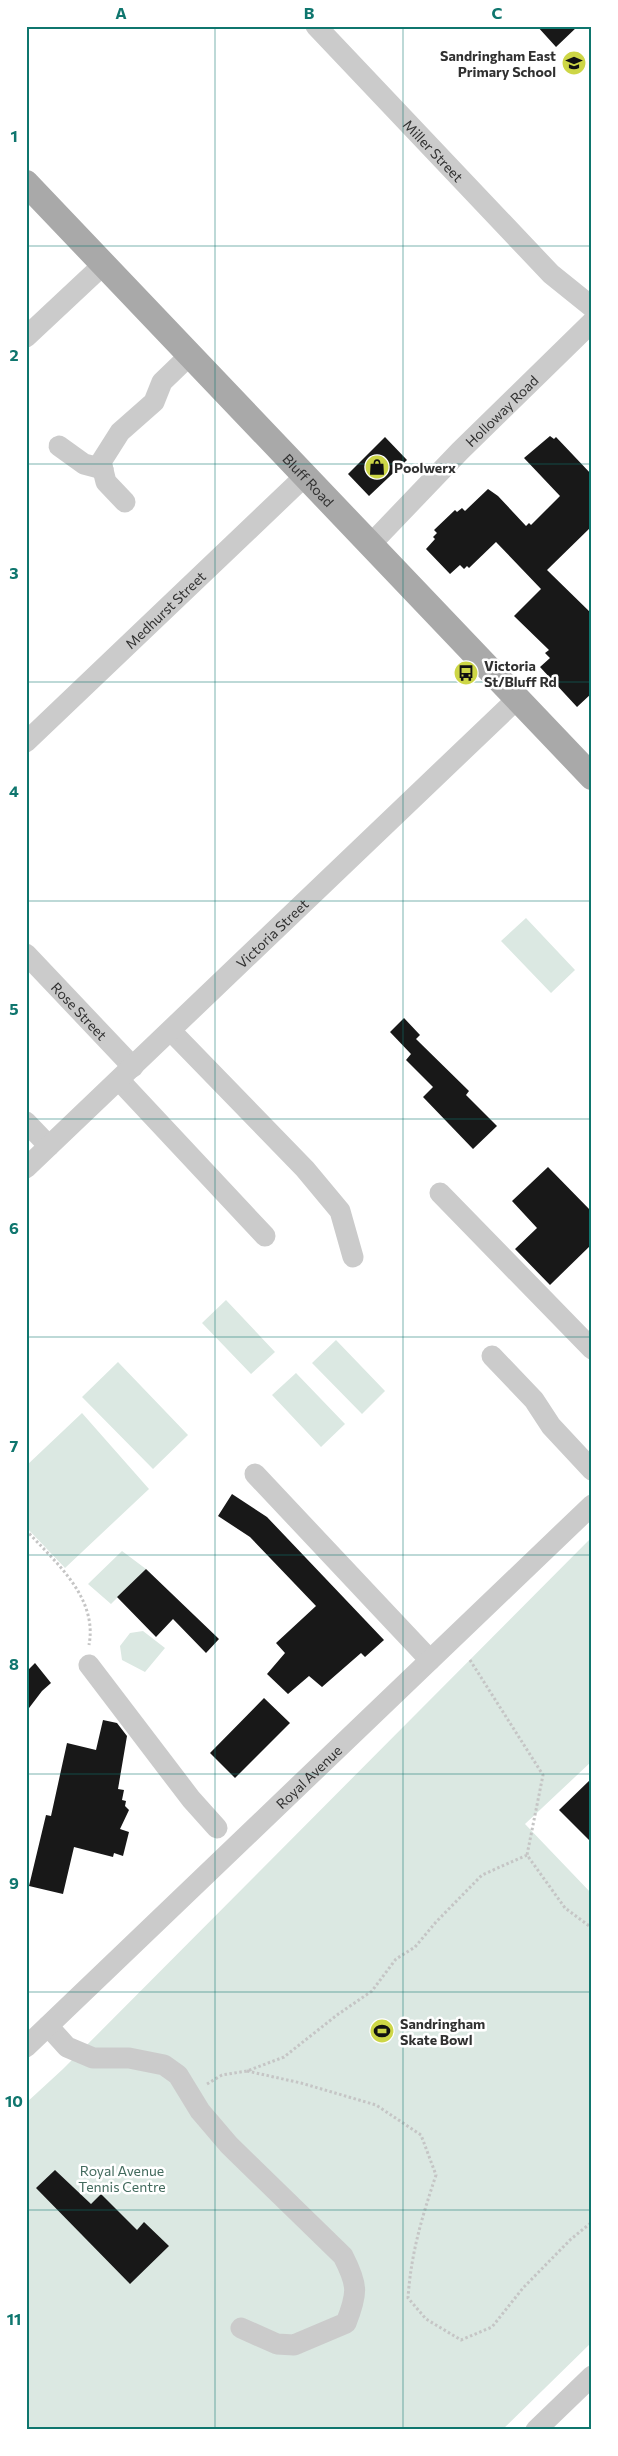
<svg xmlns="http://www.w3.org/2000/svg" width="618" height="2456" viewBox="0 0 618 2456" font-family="Commissioner,sans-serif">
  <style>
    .green { fill: #dbe8e2 }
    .building { fill: #181818 }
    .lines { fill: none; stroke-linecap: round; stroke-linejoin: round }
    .path { stroke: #c5c5c5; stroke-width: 3; stroke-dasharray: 2.5 2.5; stroke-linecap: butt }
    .minor { stroke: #cbcbcb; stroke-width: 21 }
    .major { stroke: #a9a9a9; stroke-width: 26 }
    .grid { fill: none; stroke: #0f766e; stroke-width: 1; stroke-opacity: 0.55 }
    .labels { text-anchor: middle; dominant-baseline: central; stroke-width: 5; stroke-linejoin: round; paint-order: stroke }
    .poi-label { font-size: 14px; font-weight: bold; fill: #313131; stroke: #fff; text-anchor: start }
    .street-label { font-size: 14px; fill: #313131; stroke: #fff }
    .park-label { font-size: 14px; fill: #426a5d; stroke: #fff }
    .neatline { fill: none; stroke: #0f766e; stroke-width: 2 }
    .grid-label { font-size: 16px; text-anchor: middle; font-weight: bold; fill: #0f766e }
  </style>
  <rect width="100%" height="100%" fill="#fff"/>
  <path class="green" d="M526 918 575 970 551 993 501 941Z
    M226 1300 275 1352 251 1374 202 1323Z
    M336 1340 385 1391 362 1414 312 1363Z
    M118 1362 188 1435 153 1469 82 1397Z
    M296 1373 345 1424 321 1447 272 1395Z
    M82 1413 149 1489 65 1568 26 1527V1466Z
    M592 1537V1761L525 1824 592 1894V2342L502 2430H26V2103L63 2069Z
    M122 1551 146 1569 111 1604 88 1584Z
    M143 1631 165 1648 145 1672 122 1660 120 1646 130 1633Z"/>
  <path class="building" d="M537 26H578L556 47Z
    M550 436 554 439 556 437 592 475V526L547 570 592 614V693L577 707 540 667 550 658 545 653 549 650 514 616 541 589 496 542 469 568 467 566 464 569 460 565 450 574 426 549 435 539 433 537 437 533 434 530 455 510 457 512 462 508 465 511 488 489 498 496 526 526 529 523 531 525 560 496 524 458Z
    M385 437 407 460 369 496 348 474Z
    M404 1018 420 1035 416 1039 469 1091 466 1095 497 1126 473 1149 423 1097 433 1087 406 1060 411 1054 390 1032Z
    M548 1167 592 1212V1244L550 1285 515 1249 537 1228 512 1201Z
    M232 1494 267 1517 384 1640 365 1657 361 1653 322 1687 309 1676 288 1694 267 1674 285 1653 276 1643 316 1606 250 1537 218 1516Z
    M146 1569 219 1639 206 1653 173 1619 156 1637 117 1597Z
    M35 1663 51 1683 42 1691 26 1712V1672Z
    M264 1698 290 1723 235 1778 210 1753Z
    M103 1720 117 1723 127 1736 118 1789 124 1790 122 1800 126 1801 125 1806 129 1810 120 1829 129 1832 123 1856 114 1853 113 1857 74 1847 63 1894 29 1886 46 1815 51 1816 67 1743 96 1750Z
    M592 1778V1843L559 1810Z
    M55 2170 91 2204 101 2194 137 2230 144 2222 169 2246 130 2284 36 2188Z"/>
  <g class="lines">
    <path class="path" d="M26 1530C55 1562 98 1597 89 1645
      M470 1660 543 1775 527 1855
      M247 2071 301 2083 376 2105 421 2135 436 2175C422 2217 411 2253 408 2298L426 2319 461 2340 492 2327 523 2288 571 2239 592 2222
      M207 2084 222 2075 247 2071 284 2057 337 2015 372 1991 396 1959 415 1947 436 1922 482 1875 527 1855 565 1908 592 1928"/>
    <g class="minor">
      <path id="s1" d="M316 26 551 274 592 307"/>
      <path d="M26 337 104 264"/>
      <path d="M59 446 84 464 103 469"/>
      <path d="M125 502 106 482 101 462 120 432 154 402 162 382 190 355"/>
      <path id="s2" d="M370 545 460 451 592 322"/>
      <path id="s3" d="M26 742 305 476"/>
      <path id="s4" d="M26 954 133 1067"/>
      <path d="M171 1031 305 1169 340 1211 353 1257"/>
      <path d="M119 1080 265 1236"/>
      <path d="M26 1122 49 1146"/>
      <path id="s5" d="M26 1168 517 699"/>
      <path d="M440 1193 592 1349"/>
      <path d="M492 1356 534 1400 551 1426 592 1470"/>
      <path d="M255 1474 430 1660"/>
      <path d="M89 1665 191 1799 217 1828"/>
      <path d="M48 2026 67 2047 93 2058H129L164 2065 178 2075 200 2111 229 2145 343 2256C358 2285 358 2293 346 2323L294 2345 277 2344 241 2328"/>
      <path id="s6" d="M26 2047 592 1505"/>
      <path d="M536 2430 592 2376"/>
    </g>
    <path class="major" id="s7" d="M26 183 592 777"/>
  </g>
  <path class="grid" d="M215 26V2430M403 26V2430M26 246H592M26 464H592M26 682H592M26 901H592M26 1119H592M26 1337H592M26 1555H592M26 1774H592M26 1992H592M26 2210H592"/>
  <defs>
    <symbol id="school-disc" viewBox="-11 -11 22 22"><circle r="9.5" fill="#cdd646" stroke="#fff"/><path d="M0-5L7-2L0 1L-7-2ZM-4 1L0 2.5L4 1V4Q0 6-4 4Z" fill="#111"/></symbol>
    <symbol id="shop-disc" viewBox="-11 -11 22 22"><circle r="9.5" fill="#cdd646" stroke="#fff"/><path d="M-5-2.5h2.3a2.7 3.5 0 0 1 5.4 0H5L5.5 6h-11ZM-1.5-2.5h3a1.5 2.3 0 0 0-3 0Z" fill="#111"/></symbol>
    <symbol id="bus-disc" viewBox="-11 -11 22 22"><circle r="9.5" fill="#cdd646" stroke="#fff"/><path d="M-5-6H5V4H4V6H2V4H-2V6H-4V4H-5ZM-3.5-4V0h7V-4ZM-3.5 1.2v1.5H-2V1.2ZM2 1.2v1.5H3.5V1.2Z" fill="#111"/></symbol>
    <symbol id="stadium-disc" viewBox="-11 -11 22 22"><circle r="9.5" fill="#cdd646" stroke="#fff"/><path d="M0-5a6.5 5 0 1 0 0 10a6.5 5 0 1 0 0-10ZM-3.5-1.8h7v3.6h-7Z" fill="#111"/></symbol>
  </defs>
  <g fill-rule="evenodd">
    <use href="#school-disc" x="560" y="49" width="28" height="28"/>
    <use href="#shop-disc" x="363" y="453" width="28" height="28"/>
    <use href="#bus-disc" x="452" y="659" width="28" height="28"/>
    <use href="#stadium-disc" x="368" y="2017" width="28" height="28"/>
  </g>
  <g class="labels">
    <g class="poi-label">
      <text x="556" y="55" text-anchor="end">Sandringham East<tspan x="556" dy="16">Primary School</tspan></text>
      <text x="394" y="467">Poolwerx</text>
      <text x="484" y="665">Victoria<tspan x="484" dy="16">St/Bluff Rd</tspan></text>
      <text x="400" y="2023">Sandringham<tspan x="400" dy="16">Skate Bowl</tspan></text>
    </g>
    <g class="street-label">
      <text stroke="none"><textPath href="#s1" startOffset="171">Miller Street</textPath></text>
      <text stroke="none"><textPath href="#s2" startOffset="188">Holloway Road</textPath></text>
      <text stroke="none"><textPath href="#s7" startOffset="410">Bluff Road</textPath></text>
      <text stroke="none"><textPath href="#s3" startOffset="192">Medhurst Street</textPath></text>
      <text stroke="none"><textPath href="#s5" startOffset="340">Victoria Street</textPath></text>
      <text stroke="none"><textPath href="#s4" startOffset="78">Rose Street</textPath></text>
      <text stroke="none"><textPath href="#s6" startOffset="391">Royal Avenue</textPath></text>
    </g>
    <g class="park-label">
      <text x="122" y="2170">Royal Avenue<tspan x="122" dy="16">Tennis Centre</tspan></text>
    </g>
  </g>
  <rect width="618" height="2456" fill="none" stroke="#ffffff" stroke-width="55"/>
  <rect x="28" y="28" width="562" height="2400" class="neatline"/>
  <g class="grid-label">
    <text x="121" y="19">A</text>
    <text x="309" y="19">B</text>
    <text x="497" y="19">C</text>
    <text x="14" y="142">1</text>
    <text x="14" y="361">2</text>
    <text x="14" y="579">3</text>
    <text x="14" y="797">4</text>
    <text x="14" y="1015">5</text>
    <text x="14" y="1234">6</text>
    <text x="14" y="1452">7</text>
    <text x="14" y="1670">8</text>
    <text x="14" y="1889">9</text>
    <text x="14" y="2107">10</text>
    <text x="14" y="2325">11</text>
  </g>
</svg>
